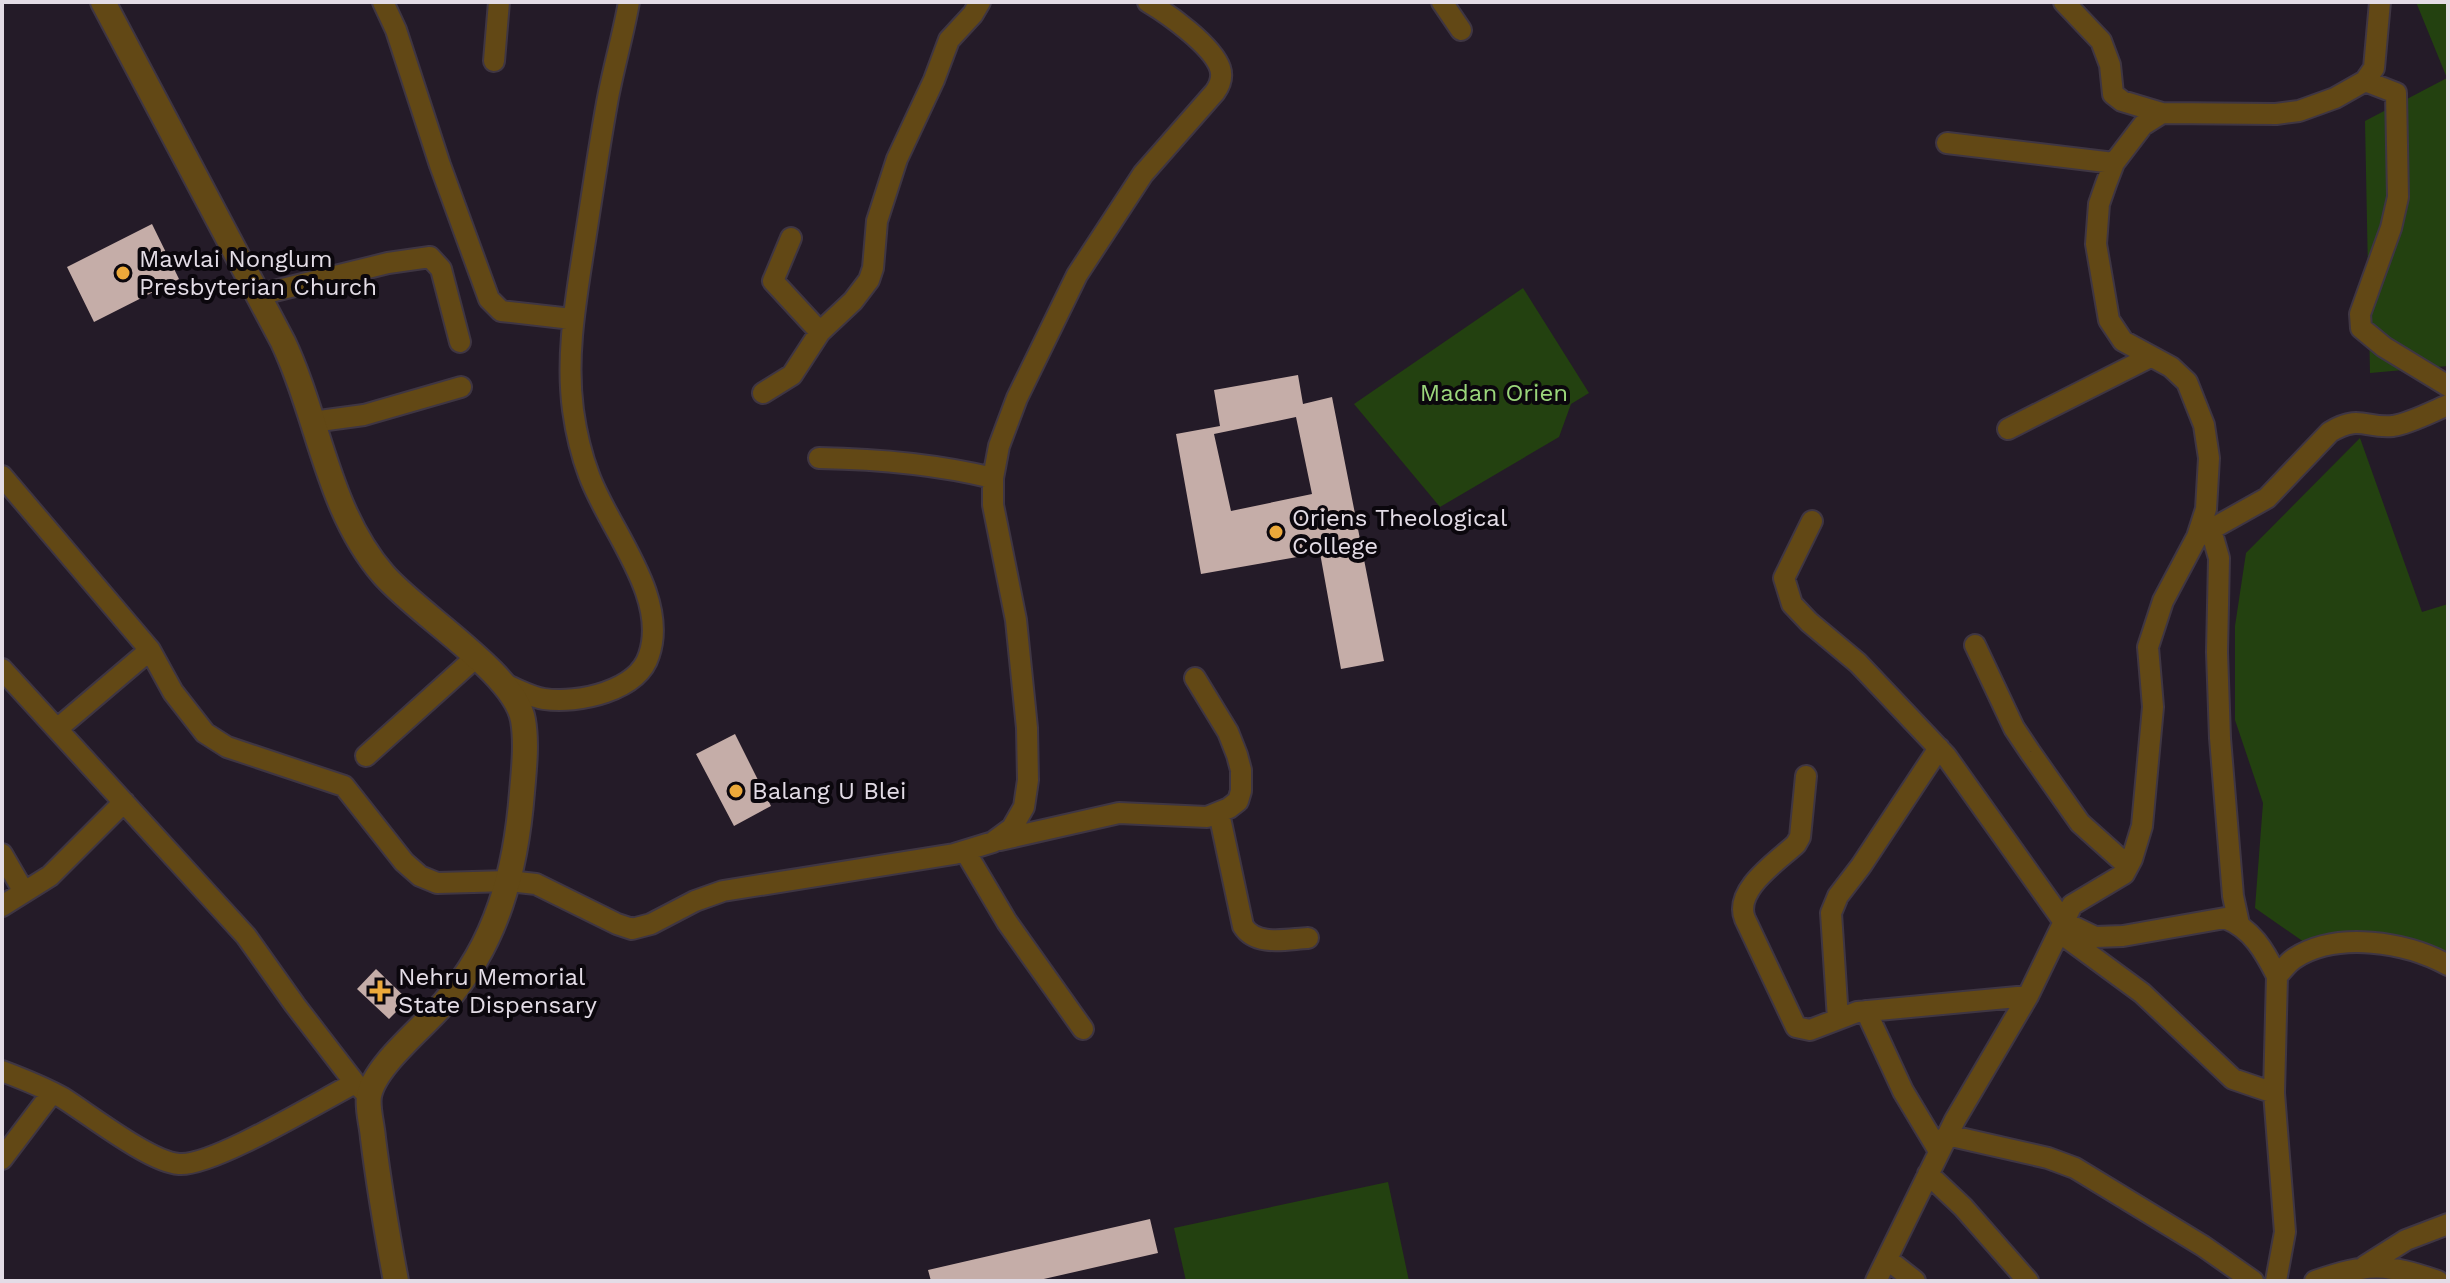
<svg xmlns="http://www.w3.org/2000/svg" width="2450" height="1283" viewBox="0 0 2450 1283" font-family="'Work Sans',sans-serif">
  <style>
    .green { fill: #234110 }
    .building { fill: #c5ada8; fill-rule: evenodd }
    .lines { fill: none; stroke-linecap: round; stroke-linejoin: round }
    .minor-casing { stroke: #3f3643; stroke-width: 24 }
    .tertiary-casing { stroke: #3f3643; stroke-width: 28 }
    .minor { stroke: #624815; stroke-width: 20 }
    .tertiary { stroke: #624815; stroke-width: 24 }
    .poi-dot { fill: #eca93a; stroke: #0b070d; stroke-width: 3 }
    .labels { text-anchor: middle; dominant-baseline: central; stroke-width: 8; stroke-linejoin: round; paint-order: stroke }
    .poi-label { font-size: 24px; fill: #e3dce6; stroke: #0b070d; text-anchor: start }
    .park-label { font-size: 24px; fill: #9bd67b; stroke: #0b070d }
  </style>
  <rect width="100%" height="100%" fill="#241b28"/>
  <path class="green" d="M2416 2H2448V366L2370 373 2365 121 2447 78Z
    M1523 288 1589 393 1571 404 1559 437 1440 507 1354 404Z
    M2360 438 2422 612 2448 604V957L2314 949 2255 908 2263 803 2235 720V626L2246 553Z
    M1388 1182 1409 1281H1186L1174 1228Z"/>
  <path class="building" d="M152 224 179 279 94 322 67 267Z
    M1298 375 1303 404 1332 397 1384 661 1341 669 1320 553 1201 574 1176 434 1220 426 1214 390ZM1296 417 1312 494 1231 511 1214 434Z
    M735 734 771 806 734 826 696 754Z
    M376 969 408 1000 389 1019 357 989Z
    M1150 1219 1158 1253 1035 1281H931L928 1270Z"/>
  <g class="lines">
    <defs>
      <path id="minor" d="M383 2 396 30 440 165 489 299 501 311 572 319
        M1442 2 1461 30
        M2064 2 2101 41 2110 65 2113 94 2122 101 2162 113
        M494 61 499 2
        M2365 81 2396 93 2398 197 2391 228 2360 314 2361 328 2384 347 2448 386
        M1947 143 2114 163
        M791 238 773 281 820 332
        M258 295 388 263 430 257 441 269 460 342
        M763 393 792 375 820 332 853 301 869 280 873 268 877 221 897 159 934 80 949 40 973 14 980 2
        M312 422 364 415 461 387
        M2008 429 2150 357
        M819 458C879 459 935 464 993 478
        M2 476 150 650 173 692 205 733 227 747 344 786 404 862 420 876 437 883 509 881 536 884 617 924 632 929 651 924 695 901 723 891 954 854 993 842 1012 828 1024 807 1028 780 1027 728 1016 620 993 505V478L999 446 1017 398 1077 275 1143 174 1215 92C1220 85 1223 77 1220 68 1212 45 1168 14 1148 2
        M1812 521 1784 578 1792 604 1809 622 1858 663 1946 756 2064 922 2095 937 2123 936 2225 918C2252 929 2264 950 2277 976L2274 1093 2285 1232 2276 1281
        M2211 530 2219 558 2217 652 2220 738 2233 896 2239 924
        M2201 535 2267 498 2330 432C2360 414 2366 429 2393 426 2411 423 2431 412 2448 405
        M1975 645 2014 728 2030 752 2080 823 2128 866
        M2 669 246 936 295 1005 355 1083 369 1096
        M504 684C517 689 531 697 544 699 578 704 638 691 649 655 669 596 608 528 589 475 581 454 576 432 573 410 566 357 575 305 583 253 591 203 598 153 607 103 613 69 623 36 629 2
        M57 729 150 650
        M366 756 476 657
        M1806 776 1800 837 1796 844C1778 861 1733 890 1745 919L1796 1027 1810 1030 1857 1012 2028 996
        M1219 813 1243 926C1256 947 1287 939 1308 938
        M1000 840 1119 813 1207 817 1229 808 1238 801 1241 791V770L1237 755 1228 732 1195 678
        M965 851 1007 922 1083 1029
        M2 854 24 892
        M2 906 50 876 124 802
        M2059 932 2142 993 2233 1079 2274 1093
        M2277 976C2283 970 2288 962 2295 958 2338 931 2406 942 2448 965
        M1866 1011 1903 1091 1939 1151
        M1838 1019 1831 913 1838 896 1861 866 1939 748
        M2 1071C23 1079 44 1087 63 1098 90 1115 150 1162 179 1164 212 1167 320 1101 355 1083
        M1947 1135 2048 1158 2075 1168 2203 1246 2253 1281
        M2 1159 52 1093
        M1928 1174 1963 1207 2028 1281
        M1887 1259 1915 1281
        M2365 1266 2406 1240 2448 1224
        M1876 1281 1955 1120 2028 996 2072 905 2124 874 2132 859 2142 826 2153 707 2148 647 2163 601 2197 537 2206 509 2209 458 2204 425 2187 382 2171 367 2123 341 2109 320 2096 244 2099 204 2106 184 2114 163 2143 125 2162 113 2276 114 2299 111 2335 98 2365 81 2374 68 2380 2
        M2315 1281C2368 1263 2385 1263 2438 1281"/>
      <path id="tertiary" d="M103 2 283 342C319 418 327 509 383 574 417 614 515 673 523 720 527 743 524 769 522 792 516 870 497 944 444 1003 424 1027 374 1066 369 1096 367 1109 372 1124 373 1138 379 1186 387 1233 396 1281"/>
    </defs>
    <use href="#minor" class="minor-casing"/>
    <use href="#tertiary" class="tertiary-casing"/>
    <use href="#minor" class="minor"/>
    <use href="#tertiary" class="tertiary"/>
  </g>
  <g class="poi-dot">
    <circle cx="123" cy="273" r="8"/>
    <circle cx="1276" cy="532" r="8"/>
    <circle cx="736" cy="791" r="8"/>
    <path d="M376 979h8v8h8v8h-8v8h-8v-8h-8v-8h8z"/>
  </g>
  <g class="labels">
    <g class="poi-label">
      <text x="139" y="259">Mawlai Nonglum<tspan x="139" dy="28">Presbyterian Church</tspan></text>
      <text x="1292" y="518">Oriens Theological<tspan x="1292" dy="28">College</tspan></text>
      <text x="752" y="791">Balang U Blei</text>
      <text x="398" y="977">Nehru Memorial<tspan x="398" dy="28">State Dispensary</tspan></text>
    </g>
    <g class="park-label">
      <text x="1494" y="393">Madan Orien</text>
    </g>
  </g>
  <rect width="2450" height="1283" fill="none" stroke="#e3dce6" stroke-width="8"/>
</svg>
